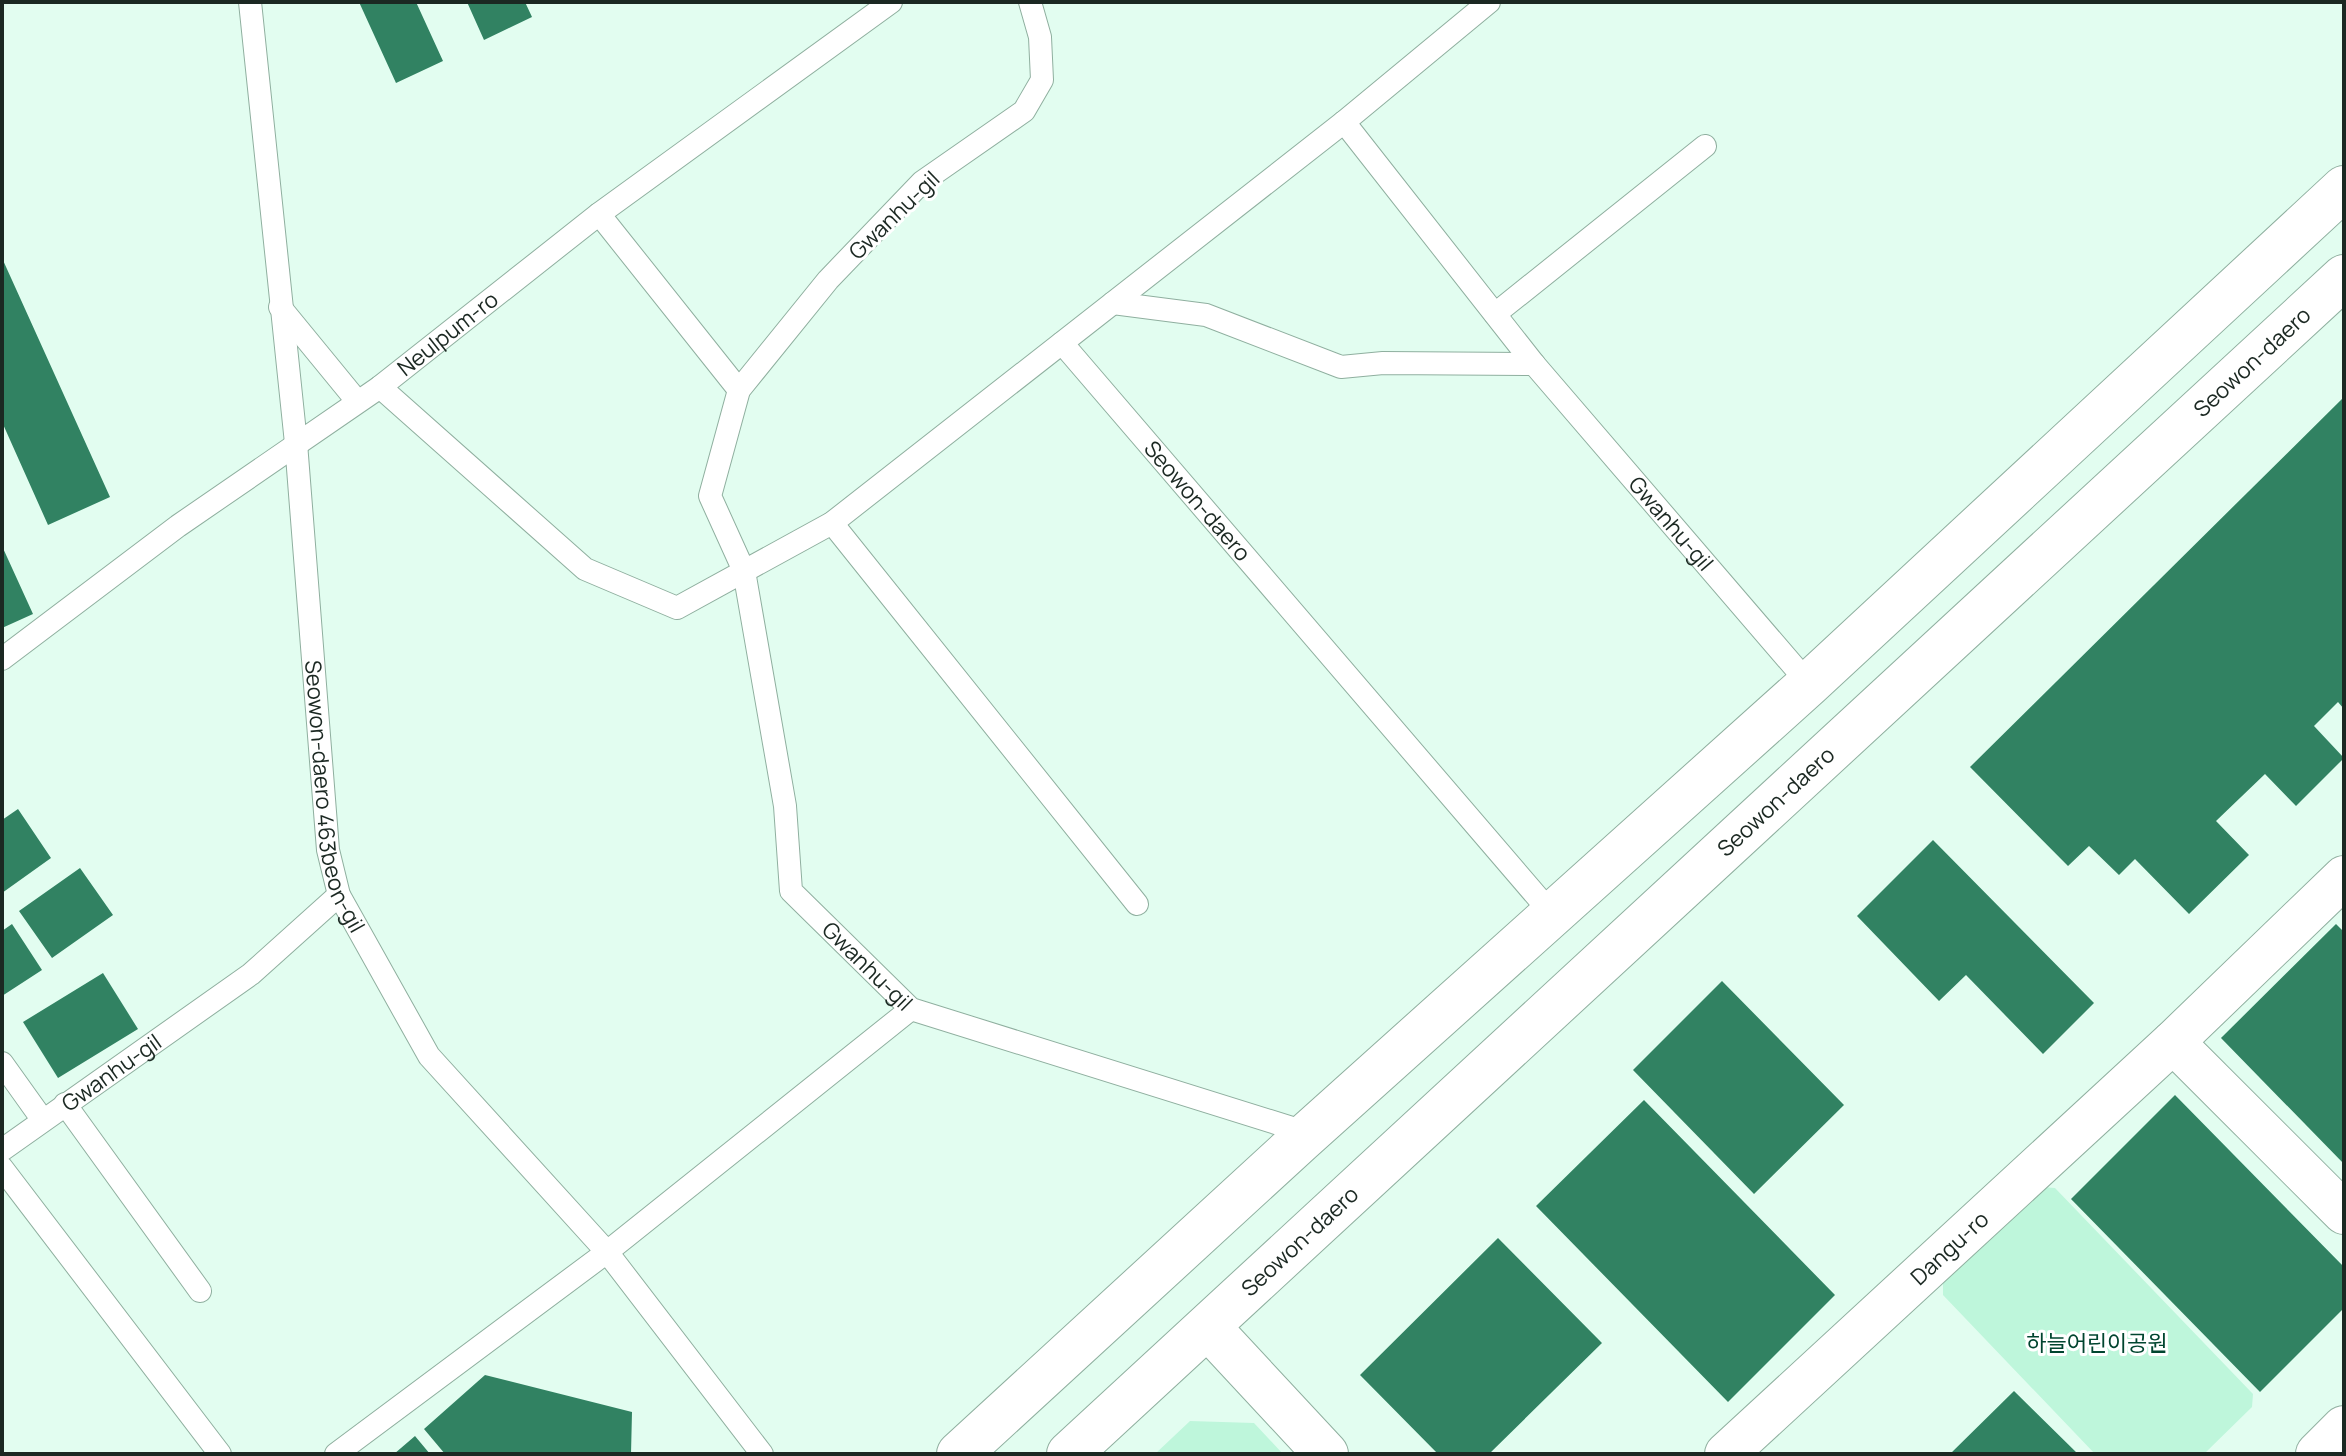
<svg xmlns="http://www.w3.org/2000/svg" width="2346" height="1456" viewBox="0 0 2346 1456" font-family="Manrope,'Noto Sans KR',sans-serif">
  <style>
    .green { fill: #bef6db }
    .building { fill: #318262 }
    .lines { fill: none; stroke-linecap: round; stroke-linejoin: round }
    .lane-casing { stroke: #8faf9f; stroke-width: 24 }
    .street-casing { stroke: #8faf9f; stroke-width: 44 }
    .secondary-casing { stroke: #8faf9f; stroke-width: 46 }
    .lane { stroke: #fff; stroke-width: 22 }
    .street { stroke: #fff; stroke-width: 42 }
    .secondary { stroke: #fff; stroke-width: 44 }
    .labels { text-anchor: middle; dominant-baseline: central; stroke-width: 6; stroke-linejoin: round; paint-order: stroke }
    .street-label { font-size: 22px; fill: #1b2822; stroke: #fff }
    .park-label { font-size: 22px; fill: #00452f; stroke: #fff }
  </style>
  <rect width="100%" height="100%" fill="#e2fdf0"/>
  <path class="green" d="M2042 1187 2055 1188 2253 1394 2252 1407 2204 1454H2095L1943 1295V1282Z
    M1190 1421 1254 1423 1283 1454H1155Z"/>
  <path class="building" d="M359 2H416L443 61 396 83Z
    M467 2H525L532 17 484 40Z
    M2 258 110 497 48 525 2 422Z
    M2344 397V709L2338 702 2314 726 2344 758 2296 806 2265 774 2216 821 2249 855 2189 914 2135 859 2119 875 2089 846 2068 866 1970 767Z
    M2 546 33 614 2 628Z
    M18 809 51 858 2 893V820Z
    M1933 840 2094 1003 2043 1054 1966 975 1939 1001 1857 916Z
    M80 868 113 915 52 958 19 911Z
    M12 924 42 970 2 996V931Z
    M2336 924 2344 932V1164L2221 1038Z
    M103 973 138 1029 58 1078 23 1022Z
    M1722 981 1844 1105 1754 1194 1633 1070Z
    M2175 1095 2344 1267V1308L2260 1392 2071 1199Z
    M1644 1100 1835 1295 1728 1402 1536 1206Z
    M1498 1238 1602 1343 1489 1454H1438L1360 1375Z
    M485 1375 632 1412 631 1454H445L424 1429Z
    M2014 1391 2078 1454H1950Z
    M415 1436 430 1454H394Z"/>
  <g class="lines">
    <defs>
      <g id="lane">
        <path id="s1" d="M250 2 296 443 328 850 339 895 429 1056 607 1252 762 1454"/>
        <path id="s2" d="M1030 2 1040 37 1042 80 1024 111 922 182 828 280 739 390 710 496 744 571 785 806 791 891 911 1009 1308 1133"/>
        <path id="s3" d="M1344 122 1534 364 1809 684"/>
        <path d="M599 214 739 390"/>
        <path d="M1113 303 1206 315 1341 367 1383 363 1534 364"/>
        <path d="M280 307 357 401"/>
        <path d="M1495 314 1705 146"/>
        <path id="s4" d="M1062 343 1552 914"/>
        <path d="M380 387 585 569 677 608 832 523 1344 122 1489 2"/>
        <path d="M832 523 1137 904"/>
        <path id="s5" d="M2 659 178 526 380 387 599 214 891 2"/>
        <path d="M2 1063 42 1119"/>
        <path d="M65 1104 200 1291"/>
        <path id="s6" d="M2 1150 251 974 339 895"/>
        <path d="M2 1168 220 1454"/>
        <path d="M336 1454 607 1252 911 1009"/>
      </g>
      <g id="street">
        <path d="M2173 1042 2344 1213"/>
        <path id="s7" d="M1726 1454 2173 1042 2344 877"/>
      </g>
      <g id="secondary">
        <path d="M1208 1327 1326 1454"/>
        <path d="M959 1454 1301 1140 1809 684 2344 188"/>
        <path id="s8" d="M1069 1454 2344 277"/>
        <path d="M2318 1454 2344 1428"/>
      </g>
    </defs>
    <use href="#lane" class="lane-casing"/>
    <use href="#street" class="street-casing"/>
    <use href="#secondary" class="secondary-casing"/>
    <use href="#lane" class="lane"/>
    <use href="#street" class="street"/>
    <use href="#secondary" class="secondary"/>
  </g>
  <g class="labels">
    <g class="street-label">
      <text transform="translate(894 215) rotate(-44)">Gwanhu-gil</text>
      <text stroke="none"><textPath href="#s5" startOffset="552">Neulpum-ro</textPath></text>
      <text stroke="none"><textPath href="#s8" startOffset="1610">Seowon-daero</textPath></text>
      <text stroke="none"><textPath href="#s4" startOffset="208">Seowon-daero</textPath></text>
      <text stroke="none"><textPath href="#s3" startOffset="518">Gwanhu-gil</textPath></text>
      <text stroke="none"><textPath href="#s1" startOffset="800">Seowon-daero 463beon-gil</textPath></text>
      <text stroke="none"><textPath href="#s8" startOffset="962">Seowon-daero</textPath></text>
      <text stroke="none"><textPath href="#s2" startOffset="1140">Gwanhu-gil</textPath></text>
      <text stroke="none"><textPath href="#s6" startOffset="134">Gwanhu-gil</textPath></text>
      <text stroke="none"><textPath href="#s8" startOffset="314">Seowon-daero</textPath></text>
      <text stroke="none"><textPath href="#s7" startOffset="304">Dangu-ro</textPath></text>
    </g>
    <g class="park-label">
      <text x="2097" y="1343">하늘어린이공원</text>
    </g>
  </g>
  <rect width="2346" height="1456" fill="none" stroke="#1b2822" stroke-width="8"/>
</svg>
